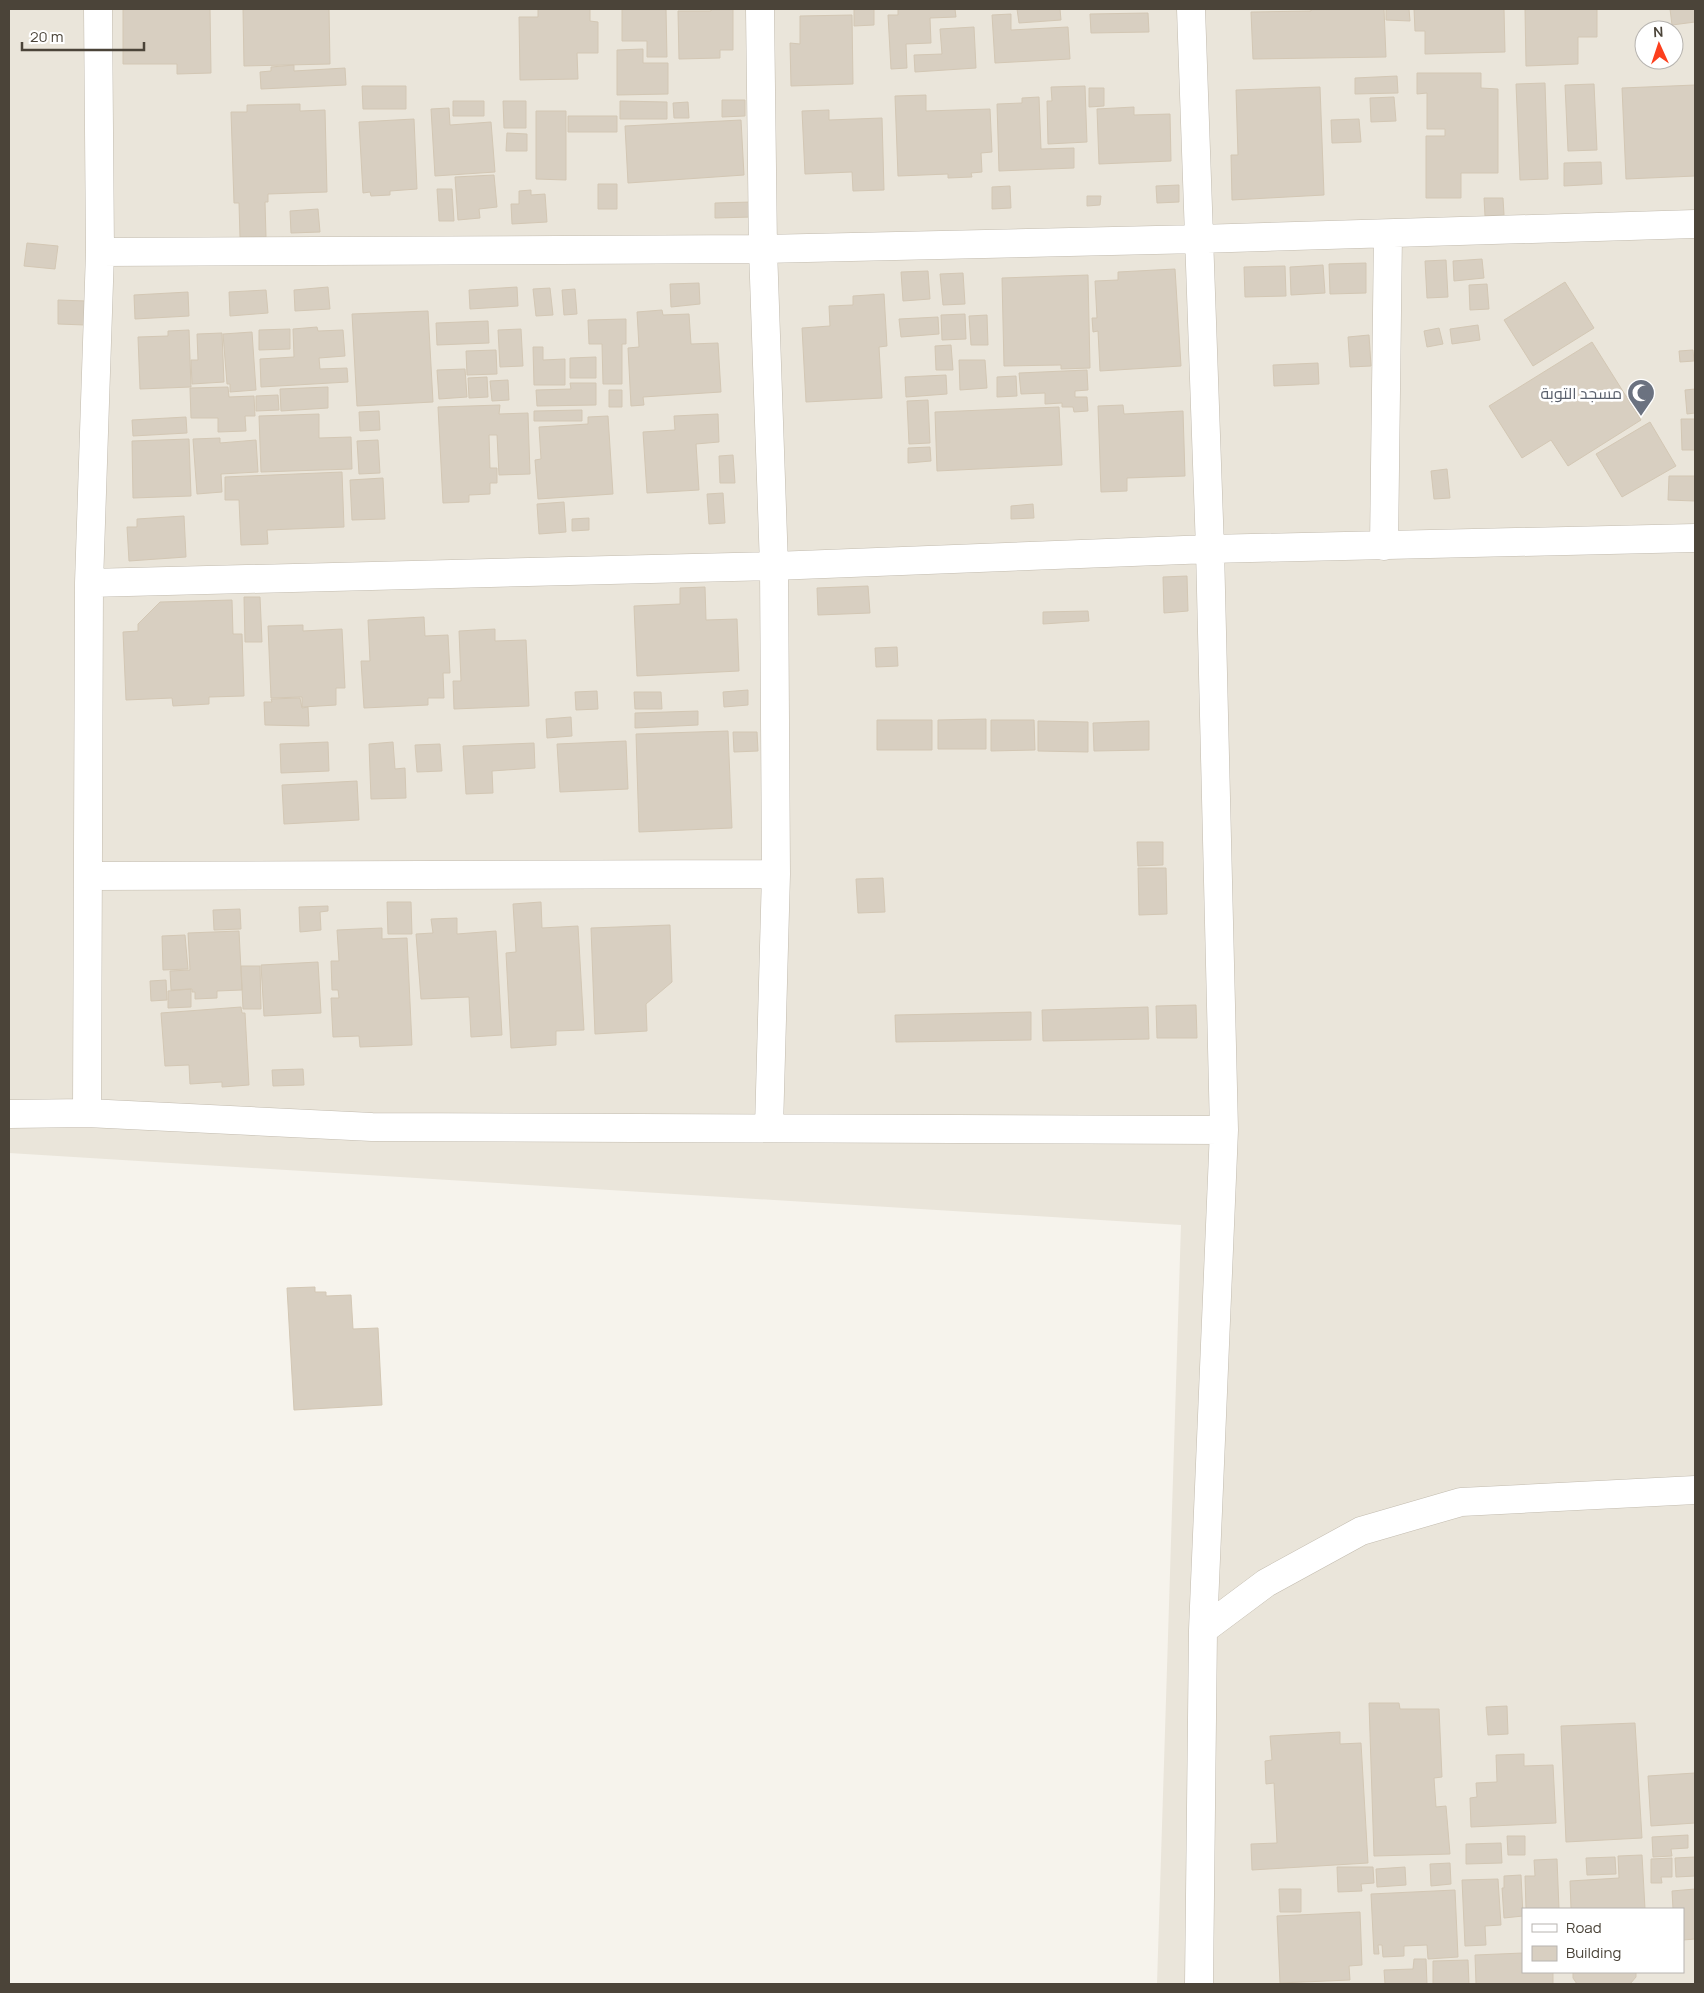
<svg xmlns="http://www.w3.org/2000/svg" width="1704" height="1993" viewBox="0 0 1704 1993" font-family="Manrope,Cairo,sans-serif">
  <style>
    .residential { fill: #eae5da; fill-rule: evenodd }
    .building { fill: #d8cfc1; stroke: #d3c7b4 }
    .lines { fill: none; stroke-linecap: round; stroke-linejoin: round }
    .street-casing { stroke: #c2bbae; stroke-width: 29 }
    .street { stroke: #fff; stroke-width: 28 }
    .labels { text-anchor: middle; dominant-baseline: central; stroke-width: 5; stroke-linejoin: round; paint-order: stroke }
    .worship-label { font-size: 16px; fill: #5b616d; stroke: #fff; text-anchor: end }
  </style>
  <rect width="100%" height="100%" fill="#f6f3ec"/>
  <path class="residential" d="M10 9H1695V1984H1157L1181 1225 9 1153ZM1644 30H1674V60H1644ZM1523 1909H1683V1972H1523Z"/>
  <path class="building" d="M123 9H210L211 73 177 74V64H123Z
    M243 9H329L330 64 244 66Z
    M538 9H590V21L598 22V53H577L578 79 520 80 519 17H538Z
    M622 9H666L667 57H647V41H622Z
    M711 9H733V50H720V58L679 59 678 11H711Z
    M854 9H874V25L854 26Z
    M898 9H955L956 17 930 18 931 43 906 44 907 68 891 69 888 15H898Z
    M1017 9H1060L1061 20 1019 23Z
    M1311 9H1384L1386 57 1253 59 1251 12 1311 11Z
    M1386 9H1409L1410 21 1386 20Z
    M1414 9H1504L1505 52 1425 54V31H1415Z
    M1525 9H1597V37H1578V64L1526 66Z
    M1670 9H1695V22L1672 25Z
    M1148 13 1149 32 1091 33 1090 14Z
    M1011 14V30L1068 27 1070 59 995 63 992 15Z
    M852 15 853 84 791 86 790 43 800 44V16Z
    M974 27 976 68 915 72 914 55 942 54 940 29Z
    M643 49V63H668V94L617 95V50Z
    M294 65V71L345 68 346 85 261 89 260 72 271 71V67Z
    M1417 73H1481V88L1498 89V173H1461V198H1426V136H1445V129H1427V93L1417 94Z
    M1397 76 1398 93 1355 94V78Z
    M1545 83 1548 179 1520 180 1516 84Z
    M1594 84 1597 150 1568 151 1565 85Z
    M1695 85V176L1626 179 1622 88Z
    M362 86H406V109H363Z
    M1085 86 1087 142 1048 144 1047 101H1052L1051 87Z
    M1320 87 1324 195 1232 200 1231 155H1238L1236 90Z
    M1089 88H1104V106L1089 107Z
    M926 95V111L990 109 992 152 981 153 982 172 971 173 972 177 948 178V174L898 176 895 96Z
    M1039 97 1041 149 1074 148V168L999 171 997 104 1022 103V98Z
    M1394 97 1396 121 1371 122 1370 98Z
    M722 100H745V116L722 117Z
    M453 101H484V116H453Z
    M503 101H526V128H504Z
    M620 101 667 102V119H620Z
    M688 102 689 118H674L673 103Z
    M300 104V111L325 110 327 192 268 194V202H265L266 237H240L239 203H234L231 112H247V105Z
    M1134 107V115L1170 114 1171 161 1099 164 1097 109Z
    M449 108 450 125 491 122 495 172 435 176 431 109Z
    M829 110V120L882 118 884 190 853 191 852 172 805 174 802 111Z
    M536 111H566V180L536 179Z
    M568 116H617V132H568Z
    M414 119 417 189 390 191V195L371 196 370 192 363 193 359 122Z
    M1359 119 1361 142 1332 143 1331 120Z
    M741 120 744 175 628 183 625 126Z
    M507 133 527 134V151H506Z
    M1601 162 1602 184 1564 186V163Z
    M494 175 497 207 479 209 480 218 458 220 455 177Z
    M598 184H617V209H598Z
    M1179 185V202L1157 203 1156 186Z
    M1010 186 1011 208 992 209V187Z
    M437 189H452L454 221H439Z
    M531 190V195L545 194 547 222 512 224 511 204H519V191Z
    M1087 196H1101L1100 205 1087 206Z
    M1484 198H1503L1504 215 1485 216Z
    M752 202V217L715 218V203Z
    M318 209 320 232 291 233 290 211Z
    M27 243 58 246 55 269 24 266Z
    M1482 259 1484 278 1454 281 1453 261Z
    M1446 260 1448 297 1427 298 1425 261Z
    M1366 263V293L1330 294 1329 264Z
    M1323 265 1325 293 1291 295 1290 267Z
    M1285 266 1286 296 1245 297 1244 267Z
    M1175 269 1181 366 1100 371 1098 331 1093 332 1092 318H1097L1095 281 1118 280V272Z
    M928 271 930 299 903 301 901 272Z
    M963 273 965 304 943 305 940 274Z
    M1088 275 1090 368 1061 369V365L1004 366 1002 278Z
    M1565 282 1594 328 1533 366 1504 320Z
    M699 283 700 304 671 307 670 284Z
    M1487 284 1489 309 1470 310 1469 285Z
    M328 287 330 309 295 311 294 290Z
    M517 287 518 306 470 309 469 290Z
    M550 288 553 315 536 316 533 289Z
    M575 289 577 314 564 315 562 290Z
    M266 290 268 313 230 316 229 292Z
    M188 292 189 316 135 319 134 295Z
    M884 294 887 346 879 347 882 398 806 402 802 328 830 326 829 306 853 305V296Z
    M58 300 86 301 85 325 58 324Z
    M662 310 663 315 689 314 691 344 718 343 721 392 643 397 644 405 631 406 628 348 639 347 637 312Z
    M428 311 433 402 357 406 352 314Z
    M965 314 966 339 942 340 941 315Z
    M987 315 988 345H971L969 316Z
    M938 317 939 334 901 337 899 319Z
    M626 319V344H622V384H603L602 344H589L588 320Z
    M488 321 489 343 437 345 436 323Z
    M1478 325 1480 340 1452 344 1450 329Z
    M317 327 318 331 343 330 345 356 319 358 320 369 347 368 348 382 261 387 260 359 294 357 293 329Z
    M1439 328 1443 344 1427 347 1424 331Z
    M290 329V349L259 350V330Z
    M521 329 523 366 500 367 498 330Z
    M189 330 191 387 140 389 138 337 168 336V331Z
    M252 332 256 390 230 392V384H227L223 334Z
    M222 333 224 382 192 384 191 360H198L197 334Z
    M1369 335 1371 366 1350 367 1348 337Z
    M1592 342 1641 420 1568 466 1551 440 1522 458 1489 406Z
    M951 345 953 370H936L935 346Z
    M533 347H543V360L565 359V385H534Z
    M496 350 497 374 467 375 466 351Z
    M1693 350 1694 361 1680 362 1679 351Z
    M596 357V378H570V358Z
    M959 360H985L987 388 960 390Z
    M1318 363 1319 384 1274 386 1273 365Z
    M465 369 467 397 439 399 437 370Z
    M1087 370 1088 390 1075 391V397H1087L1088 411 1074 412 1073 407H1062V403L1045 404V393L1021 394 1019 373Z
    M946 375 947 394 906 397 905 377Z
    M1016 376 1017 396 997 397V377Z
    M487 377 488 397 469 398 468 378Z
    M508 380 509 400 492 401 490 381Z
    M570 383H596V405L537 406 536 390 571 389Z
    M228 387 229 397 254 396 255 416H245L246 431 218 432V418H191L190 388Z
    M328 387V408L281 411 280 389Z
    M1695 389V413L1687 414 1685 390Z
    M609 390H622V407H609Z
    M278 395 279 410 256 411V396Z
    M928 400 930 443 909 444 907 401Z
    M500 405 499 414 528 413 530 474 499 475 497 435H489L490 468H497V483H490V494L469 495V502L443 503 438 407Z
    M1123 405 1124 414 1183 411 1185 476 1127 478V491L1101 492 1098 406Z
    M1059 407 1062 465 937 471 935 412Z
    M582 410V421H534V411Z
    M379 411 380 430 360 431 359 412Z
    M319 414V438L351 437 352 469 261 472 259 416Z
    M718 414 719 442 696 444 699 490 647 493 643 432 675 430 674 416Z
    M608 416 613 494 538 499 535 460 541 459 539 427 588 424V417Z
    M186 417 187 433 133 436 132 420Z
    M1681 419H1695V450H1682Z
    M1650 422 1676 466 1622 497 1596 454Z
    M220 438V443L256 440 258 472 221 474 222 492 197 494 193 439Z
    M189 439 191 496 133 498 132 441Z
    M378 440 380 473 359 474 357 441Z
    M930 447 931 461 908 463V448Z
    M733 455 735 483H720L719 456Z
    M1447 469 1450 498 1434 499 1431 471Z
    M342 472 344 527 267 530 268 544 241 545 239 500H225V477Z
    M1669 476H1695V501L1668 500Z
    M383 478 385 519 352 520 350 480Z
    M723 493 725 523 709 524 707 494Z
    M564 502 566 532 539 534 537 504Z
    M1033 504 1034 518 1011 519V506Z
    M184 516 186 557 129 561 127 527H137V519Z
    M589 518V530L572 531V519Z
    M1187 576 1188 611 1164 613 1163 577Z
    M868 586 870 613 818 615 817 588Z
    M705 587 706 620 737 619 739 671 637 676 634 606 680 604V588Z
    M244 597H260L262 642H245Z
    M232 600 233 634H242L244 696 209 697V704L173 706 172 698 126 700 123 632 138 631V624L160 602Z
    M1088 611 1089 621 1043 624V612Z
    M424 617 425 636 448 635 450 673H443L444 698H428V705L364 708 361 661H370L368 620Z
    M303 625V631L342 629 345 688H336V705L302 707V697L271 698 268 626Z
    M495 629V641L526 640 529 706 454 709 453 681H461L459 631Z
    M897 647 898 666 876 667 875 648Z
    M748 690V705L724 707 723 692Z
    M597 691 598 709 576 710 575 692Z
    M634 692H661L662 709H635Z
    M300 698 302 708 308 707 309 726 265 725 264 702H272L271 699Z
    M698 711V725L635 728V713Z
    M571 717 572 736 547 738 546 719Z
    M986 719V749H938V720Z
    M877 720H932V750H877Z
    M991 720H1034L1035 750 991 751Z
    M1038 721 1088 722V752L1038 751Z
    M1149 721V750L1094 751 1093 723Z
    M728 731 732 828 639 832 636 734Z
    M733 732H757L758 751 734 752Z
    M626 741 628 789 560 792 557 744Z
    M328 742 329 771 281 773 280 744Z
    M393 742 395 769 405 768 406 798 371 799 369 744Z
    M534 743 535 768 492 771 493 793 466 794 463 746Z
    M440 744 442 771 417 772 415 745Z
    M357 781 359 820 284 824 282 785Z
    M1137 842H1163V865L1138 866Z
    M1138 868H1166L1167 914 1139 915Z
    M883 878 885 912 858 913 856 879Z
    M387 902H411L412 934H388Z
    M541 902 542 928 578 926 584 1030 556 1031V1045L511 1048 506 953 516 952 513 904Z
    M328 906V911L320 912 321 930 300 932 299 907Z
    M240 909 241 929 214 930 213 910Z
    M457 918V934L496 931 502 1035 471 1037 469 997 421 999 416 934 433 933 431 919Z
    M670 925 672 982 646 1004 647 1031 595 1034 591 928Z
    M382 928V939L407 938 412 1045 360 1047 359 1036 333 1037 331 998H339L338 990H332L331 961H339L337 930Z
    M239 931 242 990 217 991V998L195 999V992H192V989L171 990 170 971 190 970 188 933Z
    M185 935 188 969 163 970 162 936Z
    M318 962 321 1013 264 1016 261 965Z
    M241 966H260L261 1009H243Z
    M166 980 167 1000 151 1001 150 981Z
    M191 989V1007L168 1008V991Z
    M1196 1005 1197 1038H1157L1156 1006Z
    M241 1007 242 1013H245L249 1085 222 1087V1082L190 1084 189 1065 165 1066 161 1013Z
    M1148 1007 1149 1039 1043 1041 1042 1010Z
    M1031 1012V1040L896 1042 895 1015Z
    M303 1069 304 1085 273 1086 272 1070Z
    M315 1287V1292H326V1296L351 1295 353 1329 378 1328 382 1405 294 1410 287 1288Z
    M1369 1703H1399L1400 1709H1439L1442 1777 1434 1778 1436 1807 1446 1806 1450 1854 1374 1856Z
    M1507 1706 1508 1734 1488 1735 1486 1707Z
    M1635 1723 1642 1838 1566 1842 1561 1726Z
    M1340 1732V1744L1361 1743 1368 1863 1252 1870 1251 1844 1277 1843 1274 1783 1266 1784 1265 1761 1272 1760 1270 1736Z
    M1524 1754V1766L1553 1765 1556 1823 1471 1827 1470 1798 1477 1797 1476 1783 1497 1782 1496 1755Z
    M1695 1773V1823L1651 1826 1648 1776Z
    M1688 1835V1848L1671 1849 1672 1856 1653 1857 1652 1837Z
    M1507 1836H1525V1855H1508Z
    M1501 1843 1502 1863 1466 1864V1844Z
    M1642 1855 1645 1909H1571L1570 1881 1619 1878 1618 1856Z
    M1615 1857 1616 1874 1587 1875 1586 1858Z
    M1695 1857V1876L1676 1877 1675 1858Z
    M1672 1858V1877H1661L1662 1883H1651V1859Z
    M1557 1859 1559 1909H1526L1525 1876H1535L1534 1860Z
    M1450 1863 1451 1884 1431 1886 1430 1864Z
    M1337 1867H1373L1374 1883 1361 1884 1362 1891 1338 1892Z
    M1405 1867 1406 1885 1377 1887 1376 1869Z
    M1521 1875 1523 1916 1504 1918 1502 1888H1504V1876Z
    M1498 1879 1501 1925 1485 1926 1486 1945 1465 1946 1462 1880Z
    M1279 1889H1301V1912H1280Z
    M1695 1889V1939L1683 1940V1909H1673L1672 1891Z
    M1455 1890 1458 1957 1428 1959 1427 1945 1404 1946V1956L1383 1957 1382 1945H1378L1379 1954H1374L1371 1894Z
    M1360 1912 1362 1965 1349 1966 1350 1980 1280 1983 1277 1916Z
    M1523 1953V1972H1553V1984H1476L1475 1955Z
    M1414 1959H1426L1427 1984H1385L1384 1970 1413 1969Z
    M1468 1960 1469 1984H1433V1961Z
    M1573 1972H1636V1977L1630 1984H1577L1573 1978Z"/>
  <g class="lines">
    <defs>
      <path id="street" d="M760 9 763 249 774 566 776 874 769 1128
        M1191 9 1210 549 1224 1130 1203 1630 1199 1984
        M100 252 763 249 1199 239 1695 224
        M1384 546 1388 234
        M89 583 774 566 1210 549 1695 538
        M88 876 776 874
        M87 1113 89 583 100 252 98 9
        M9 1114 87 1113 372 1127 1224 1130
        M1203 1630 1266 1583 1361 1531 1461 1502 1695 1490"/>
    </defs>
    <use href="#street" class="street-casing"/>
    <use href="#street" class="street"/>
  </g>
  <defs>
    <symbol id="mosque-pin" viewBox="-11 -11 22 30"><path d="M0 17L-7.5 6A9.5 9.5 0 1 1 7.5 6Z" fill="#6b7280" stroke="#fff"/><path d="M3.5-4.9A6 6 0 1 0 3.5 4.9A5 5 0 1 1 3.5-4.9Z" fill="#fff"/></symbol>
  </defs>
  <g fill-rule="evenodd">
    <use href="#mosque-pin" x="1625" y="377" width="32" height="43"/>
  </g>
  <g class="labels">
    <g class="worship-label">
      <text x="1622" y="393">مسجد التوبة</text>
    </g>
  </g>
  <rect width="1704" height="1993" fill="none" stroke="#4b4439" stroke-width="20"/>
  <rect x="1522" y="1908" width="162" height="65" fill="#ffffff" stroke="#b7b4b0"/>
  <rect x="1532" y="1924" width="25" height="8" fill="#ffffff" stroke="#b7b4b0"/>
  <text x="1566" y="1933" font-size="15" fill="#4b4439">Road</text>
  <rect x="1532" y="1946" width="25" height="15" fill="#d8cfc1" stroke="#b7b4b0"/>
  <text x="1566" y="1958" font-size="15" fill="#4b4439">Building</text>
  <g transform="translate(1659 45) rotate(357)"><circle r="24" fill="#ffffff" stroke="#b7b4b0"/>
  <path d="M0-4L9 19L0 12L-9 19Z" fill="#fc3f1d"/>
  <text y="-8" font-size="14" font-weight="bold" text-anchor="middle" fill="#4b4439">N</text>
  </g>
  <path d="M22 42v8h122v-8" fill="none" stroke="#4b4439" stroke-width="2.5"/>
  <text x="30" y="42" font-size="15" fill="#4b4439" stroke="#ffffff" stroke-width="4" paint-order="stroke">20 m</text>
</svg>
